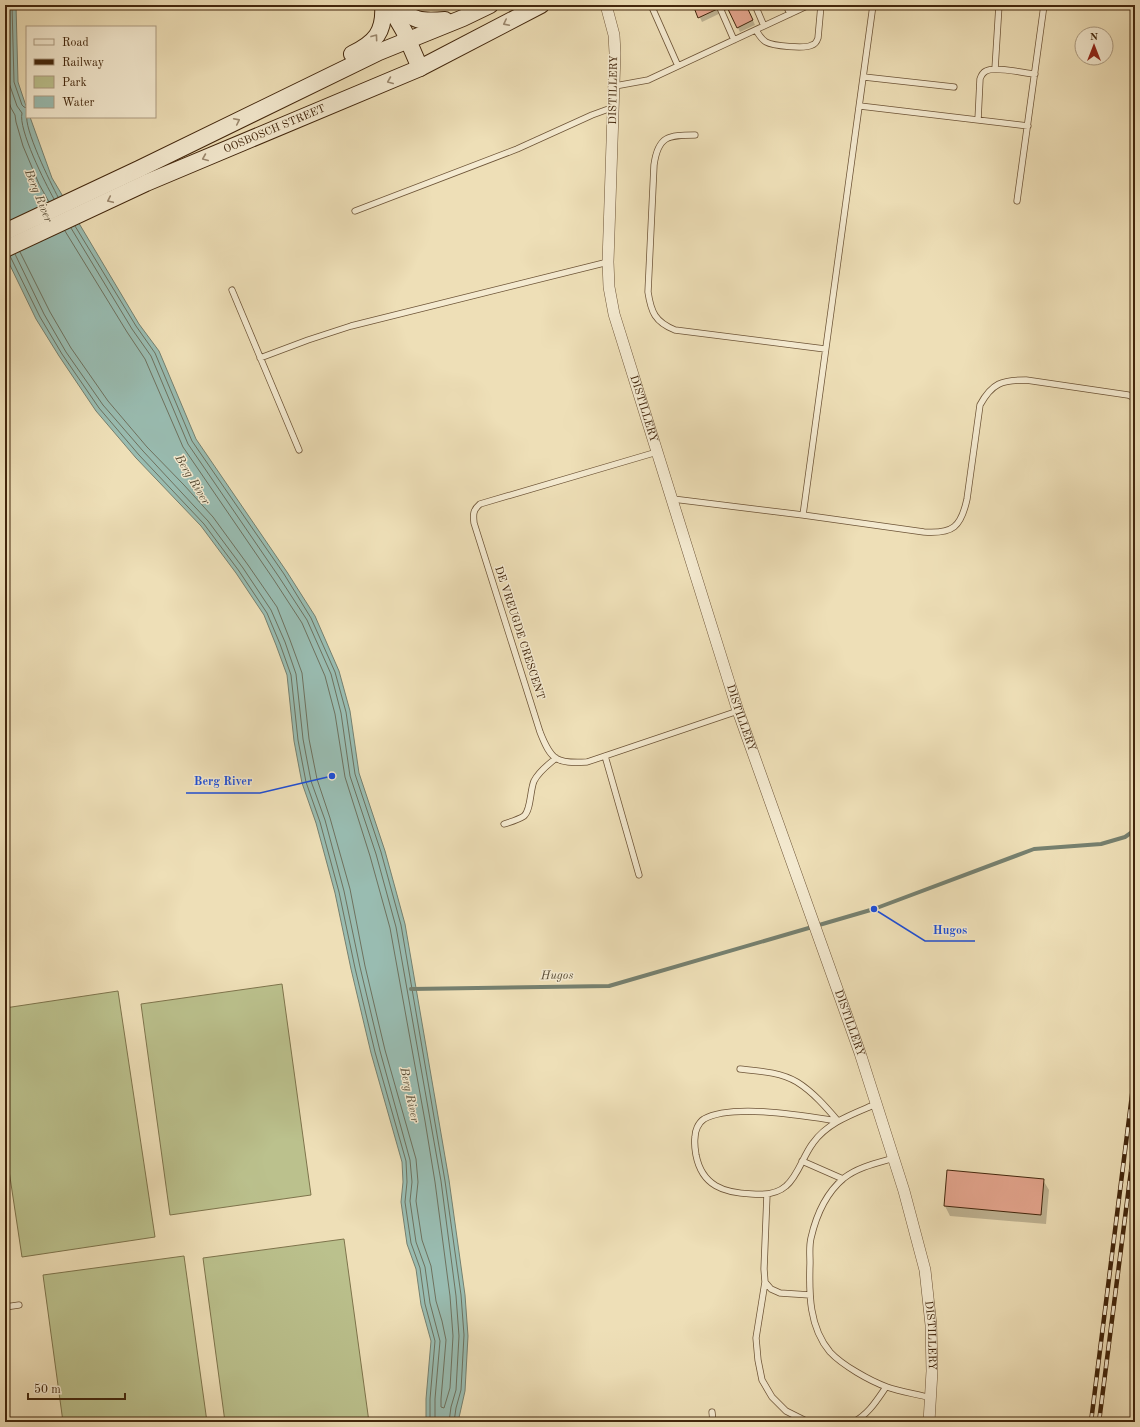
<svg xmlns="http://www.w3.org/2000/svg" width="1140" height="1427" viewBox="0 0 1140 1427" font-family="'Old Standard TT',serif">
  <style>
    .green { fill: #bbc18d; stroke: #7e744c }
    .water { fill: #99bcb1; stroke: #76806f }
    .shadow { fill: #0003 }
    .lines { fill: none; stroke-linecap: round; stroke-linejoin: round }
    .shore { stroke: #6e715e; stroke-width: 1 }
    .stream { stroke: #76806f; stroke-width: 4 }
    .building { fill: #e5a68f; stroke: #42260c }
    .lane-casing { stroke: #6d5437; stroke-width: 7 }
    .street-casing { stroke: #6d5437; stroke-width: 12 }
    .secondary-casing { stroke: #42260c; stroke-width: 18 }
    .lane { stroke: #f4ead0; stroke-width: 5.5 }
    .street { stroke: #f4ead0; stroke-width: 11 }
    .secondary { stroke: #f4ead0; stroke-width: 16 }
    .rail-casing { stroke: #42260c; stroke-width: 4.5 }
    .rail { stroke: #f4ead0; stroke-width: 3; stroke-dasharray: 9; stroke-linecap: butt }
    .oneway { stroke: #9b886e }
    .labels { text-anchor: middle; dominant-baseline: central; stroke-width: 3; stroke-linejoin: round; paint-order: stroke }
    .street-label { font-size: 11px; fill: #42260c; stroke: #f4ead0 }
    .water-label { font-size: 12px; font-style: italic; fill: #584c35; stroke: #f4ead0 }
    .leader { fill: none; stroke: #1d4ed8; stroke-width: 1.5 }
    .callout-dot { fill: #1d4ed8; stroke: #f4ead0; stroke-width: 1.5 }
    .callout-label { font-size: 12px; text-anchor: middle; font-weight: bold; fill: #1d4ed8; stroke: #f4ead0; stroke-width: 3; stroke-linejoin: round; paint-order: stroke }
  </style>
  <rect width="100%" height="100%" fill="#eedfb7"/>
  <filter id="stains"><feTurbulence type="fractalNoise" baseFrequency=".005" numOctaves="4"/><feColorMatrix values="0 0 0 0 .2 0 0 0 0 .09 0 0 0 0 .02 0 0 0 .5 -.17"/></filter>
  <radialGradient id="worn" r=".72"><stop offset=".6" stop-color="#630" stop-opacity="0"/><stop offset="1" stop-color="#630" stop-opacity=".3"/></radialGradient>
  <path class="green" d="M282 984 311 1195 170 1215 141 1004Z
    M118 991 155 1237 22 1257 5 1144V1008Z
    M344 1239 369 1422H225L203 1258Z
    M184 1256 207 1422H63L43 1275Z"/>
  <path class="water" d="M5 5H16L18 82 27 109V117H30L52 178 139 324 159 351 196 439 287 572 315 616 339 671 350 711 359 773 385 851 405 924 449 1180 465 1295 468 1336 465 1391 458 1422H426V1399L431 1341 421 1305 416 1269 407 1244 401 1202 403 1182 402 1162 371 1053 351 969 335 893 316 823 302 783 294 741 287 675 276 645 264 615 236 573 201 526 136 458 96 411 59 356 36 319 5 255Z"/>
  <path class="shadow" d="M694 5H746L755 25 740 32 729 9 702 22Z
    M1043 1180 1049 1190 1046 1224 950 1216 945 1206Z"/>
  <g class="lines">
    <path class="shore" d="M7 5 9 83 17 106 22 113C18 129 45 183 54 199
      M12 5 14 82 22 105 24 107 27 108
      M5 90 11 108 15 115 16 122 23 146 39 184 49 202
      M27 115C23 127 51 184 58 197
      M75 226 136 326 155 353 192 441 284 574 311 618 335 672 346 712 355 774 381 852 401 925 445 1181 461 1295 464 1335 461 1390 456 1408 454 1422
      M71 228 132 329 151 356 188 444 279 577 307 620 331 674 341 713 350 776 376 854 396 927 441 1181 456 1296 459 1336 456 1390 451 1407 449 1422
      M20 252 50 312 71 348 108 401 147 447 184 485 213 517 248 565 277 607 290 640 302 673 309 739 317 779 330 818 350 889 365 966 385 1050 416 1159 418 1182 416 1201 422 1240 431 1266 436 1301 442 1321 446 1340 441 1399V1407L444 1408 450 1388 453 1336 450 1296 435 1182 425 1121 390 928 370 856 345 777 335 714 325 676 302 623 274 580 183 447 145 359 127 332 65 231
      M15 254 44 314 66 352 103 405 143 451 208 521 243 568 271 610 285 642 296 674 303 739 311 781 325 820 344 891 360 967 380 1051 410 1160 412 1182 410 1201 416 1242 425 1267 430 1303 440 1341 435 1399V1422
      M10 256 40 317 62 354 99 408 139 455 204 524 239 571 267 613 280 644 291 675 298 740 306 782 320 822 339 892 355 968 375 1052 406 1161 407 1182 405 1202 411 1243 420 1268 425 1304 435 1341 430 1399V1422"/>
    <path class="stream" d="M411 989 609 986 874 909 1034 849 1101 844 1125 837 1135 830"/>
  </g>
  <path class="building" d="M693 5H726L698 18Z
    M726 5H746L753 20 737 28Z
    M947 1170 1044 1179 1041 1215 944 1206Z"/>
  <g class="lines">
    <defs>
      <path id="lane" d="M651 5 678 66
        M755 5 764 26
        M786 5 790 14
        M720 8 734 40
        M756 30C759 35 761 39 766 42 773 46 805 49 812 45 816 44 817 41 818 38L821 5
        M995 69 999 5
        M864 77 954 87
        M615 86 648 80 809 5
        M860 106 1028 126
        M978 120 980 79C981 76 982 73 986 71 995 66 1023 73 1035 74
        M695 135C668 135 658 136 654 165L648 292C651 312 655 322 675 330L825 349
        M1017 201 1044 5
        M355 211 517 149 592 115 614 107
        M232 290 299 450
        M260 358 308 340 351 326 608 262
        M657 452 480 504C473 510 473 514 474 523L540 732C551 760 556 764 587 762L738 711
        M673 499 803 515 924 532C953 534 961 527 967 499L980 405C992 383 1002 380 1026 380L1128 395 1135 398
        M803 515 873 5
        M605 756 639 875
        M504 824C510 822 518 820 524 816 531 810 530 790 534 781 539 771 548 765 556 758
        M740 1069C759 1071 780 1072 797 1082 813 1092 826 1107 838 1121
        M838 1121C805 1116 733 1103 704 1119 698 1123 695 1131 695 1137 694 1144 695 1149 696 1155 702 1186 724 1193 752 1194 763 1195 777 1194 786 1186 798 1176 803 1156 813 1143 828 1122 853 1114 876 1104
        M894 1158C877 1163 858 1167 844 1178 826 1193 816 1216 811 1238 809 1246 810 1255 810 1263 809 1294 809 1327 830 1352 842 1365 870 1381 887 1387 901 1392 917 1394 931 1398
        M802 1161 843 1179
        M767 1194 764 1269 765 1282 771 1289 780 1293 810 1295
        M765 1282 756 1338 758 1360 762 1380 772 1397 786 1411 808 1422
        M5 1307 19 1305
        M712 1412 713 1422
        M853 1422C868 1415 877 1400 886 1387"/>
      <g id="street">
        <path id="s1" d="M606 5 614 35 615 53 608 262 609 287 614 314 738 711 860 1053 904 1191 925 1270 931 1325 932 1371 929 1422"/>
      </g>
      <g id="secondary">
        <path d="M389 5 404 31 420 68"/>
        <path d="M394 5C415 21 419 22 445 20"/>
        <path d="M352 54C375 43 385 32 383 5"/>
        <path d="M5 232 139 169 379 52 463 18 490 5"/>
        <path id="s2" d="M5 249 146 183 420 68 541 5"/>
      </g>
    </defs>
    <use href="#lane" class="lane-casing"/>
    <use href="#street" class="street-casing"/>
    <use href="#secondary" class="secondary-casing"/>
    <use href="#lane" class="lane"/>
    <use href="#street" class="street"/>
    <use href="#secondary" class="secondary"/>
    <defs>
      <path id="rail" d="M1091 1422 1135 1071
        M1099 1422 1135 1139"/>
    </defs>
    <use href="#rail" class="rail-casing"/>
    <use href="#rail" class="rail"/>
  </g>
  <defs><path id="oneway-chevron" d="M-2-3.5L2.5 0L-2 3.5" fill="none" stroke-width="1.6" stroke-linecap="round" stroke-linejoin="round"/></defs>
  <g class="oneway">
    <use href="#oneway-chevron" transform="translate(506 23) rotate(153)"/>
    <use href="#oneway-chevron" transform="translate(375 37) rotate(-54)"/>
    <use href="#oneway-chevron" transform="translate(390 81) rotate(157)"/>
    <use href="#oneway-chevron" transform="translate(237 121) rotate(-26)"/>
    <use href="#oneway-chevron" transform="translate(205 158) rotate(157)"/>
    <use href="#oneway-chevron" transform="translate(110 200) rotate(155)"/>
  </g>
  <g class="labels">
    <g class="street-label">
      <text transform="translate(614 90) rotate(-89)">DISTILLERY</text>
      <text stroke="none"><textPath href="#s2" startOffset="295">OOSBOSCH STREET</textPath></text>
      <text stroke="none"><textPath href="#s1" startOffset="410">DISTILLERY</textPath></text>
      <text transform="translate(519 633) rotate(72)">DE VREUGDE CRESCENT</text>
      <text stroke="none"><textPath href="#s1" startOffset="734">DISTILLERY</textPath></text>
      <text stroke="none"><textPath href="#s1" startOffset="1058">DISTILLERY</textPath></text>
      <text stroke="none"><textPath href="#s1" startOffset="1382">DISTILLERY</textPath></text>
    </g>
    <g class="water-label">
      <text transform="translate(38 196) rotate(68)">Berg River</text>
      <text transform="translate(192 480) rotate(59)">Berg River</text>
      <text transform="translate(557 976) rotate(-1)">Hugos</text>
      <text transform="translate(409 1095) rotate(78)">Berg River</text>
    </g>
  </g>
  <path class="leader" d="M332 776L260 793H186M874 909L925 941H975"/>
  <g class="callout-dot">
    <circle cx="332" cy="776" r="4"/>
    <circle cx="874" cy="909" r="4"/>
  </g>
  <g class="callout-label">
    <text x="223" y="785">Berg River</text>
    <text x="950" y="934">Hugos</text>
  </g>
  <rect width="1140" height="1427" fill="none" stroke="#eedfb7" stroke-width="20"/>
  <rect x="6" y="6" width="1128" height="1415" fill="none" stroke="#42260c" stroke-width="2"/>
  <rect x="10" y="10" width="1120" height="1407" fill="none" stroke="#42260c"/>
  <rect x="26" y="26" width="130" height="92" fill="#f4ead0" stroke="#ad9c82"/>
  <rect x="34" y="39" width="20" height="6" fill="#f4ead0" stroke="#ad9c82"/>
  <text x="62" y="46" font-size="12" fill="#42260c">Road</text>
  <rect x="34" y="59" width="20" height="6" fill="#42260c" stroke="#ad9c82"/>
  <text x="62" y="66" font-size="12" fill="#42260c">Railway</text>
  <rect x="34" y="76" width="20" height="12" fill="#bbc18d" stroke="#ad9c82"/>
  <text x="62" y="86" font-size="12" fill="#42260c">Park</text>
  <rect x="34" y="96" width="20" height="12" fill="#99bcb1" stroke="#ad9c82"/>
  <text x="62" y="106" font-size="12" fill="#42260c">Water</text>
  <g transform="translate(1094 46)"><circle r="19" fill="#f4ead0" stroke="#ad9c82"/>
  <path d="M0-3L7 15L0 10L-7 15Z" fill="#8f2418"/>
  <text y="-6" font-size="11" font-weight="bold" text-anchor="middle" fill="#42260c">N</text>
  </g>
  <path d="M28 1393v6h97v-6" fill="none" stroke="#42260c" stroke-width="2"/>
  <text x="34" y="1393" font-size="12" fill="#42260c" stroke="#f4ead0" stroke-width="3" paint-order="stroke">50 m</text>
  <rect width="100%" height="100%" filter="url(#stains)"/>
  <rect width="100%" height="100%" fill="url(#worn)"/>
</svg>
